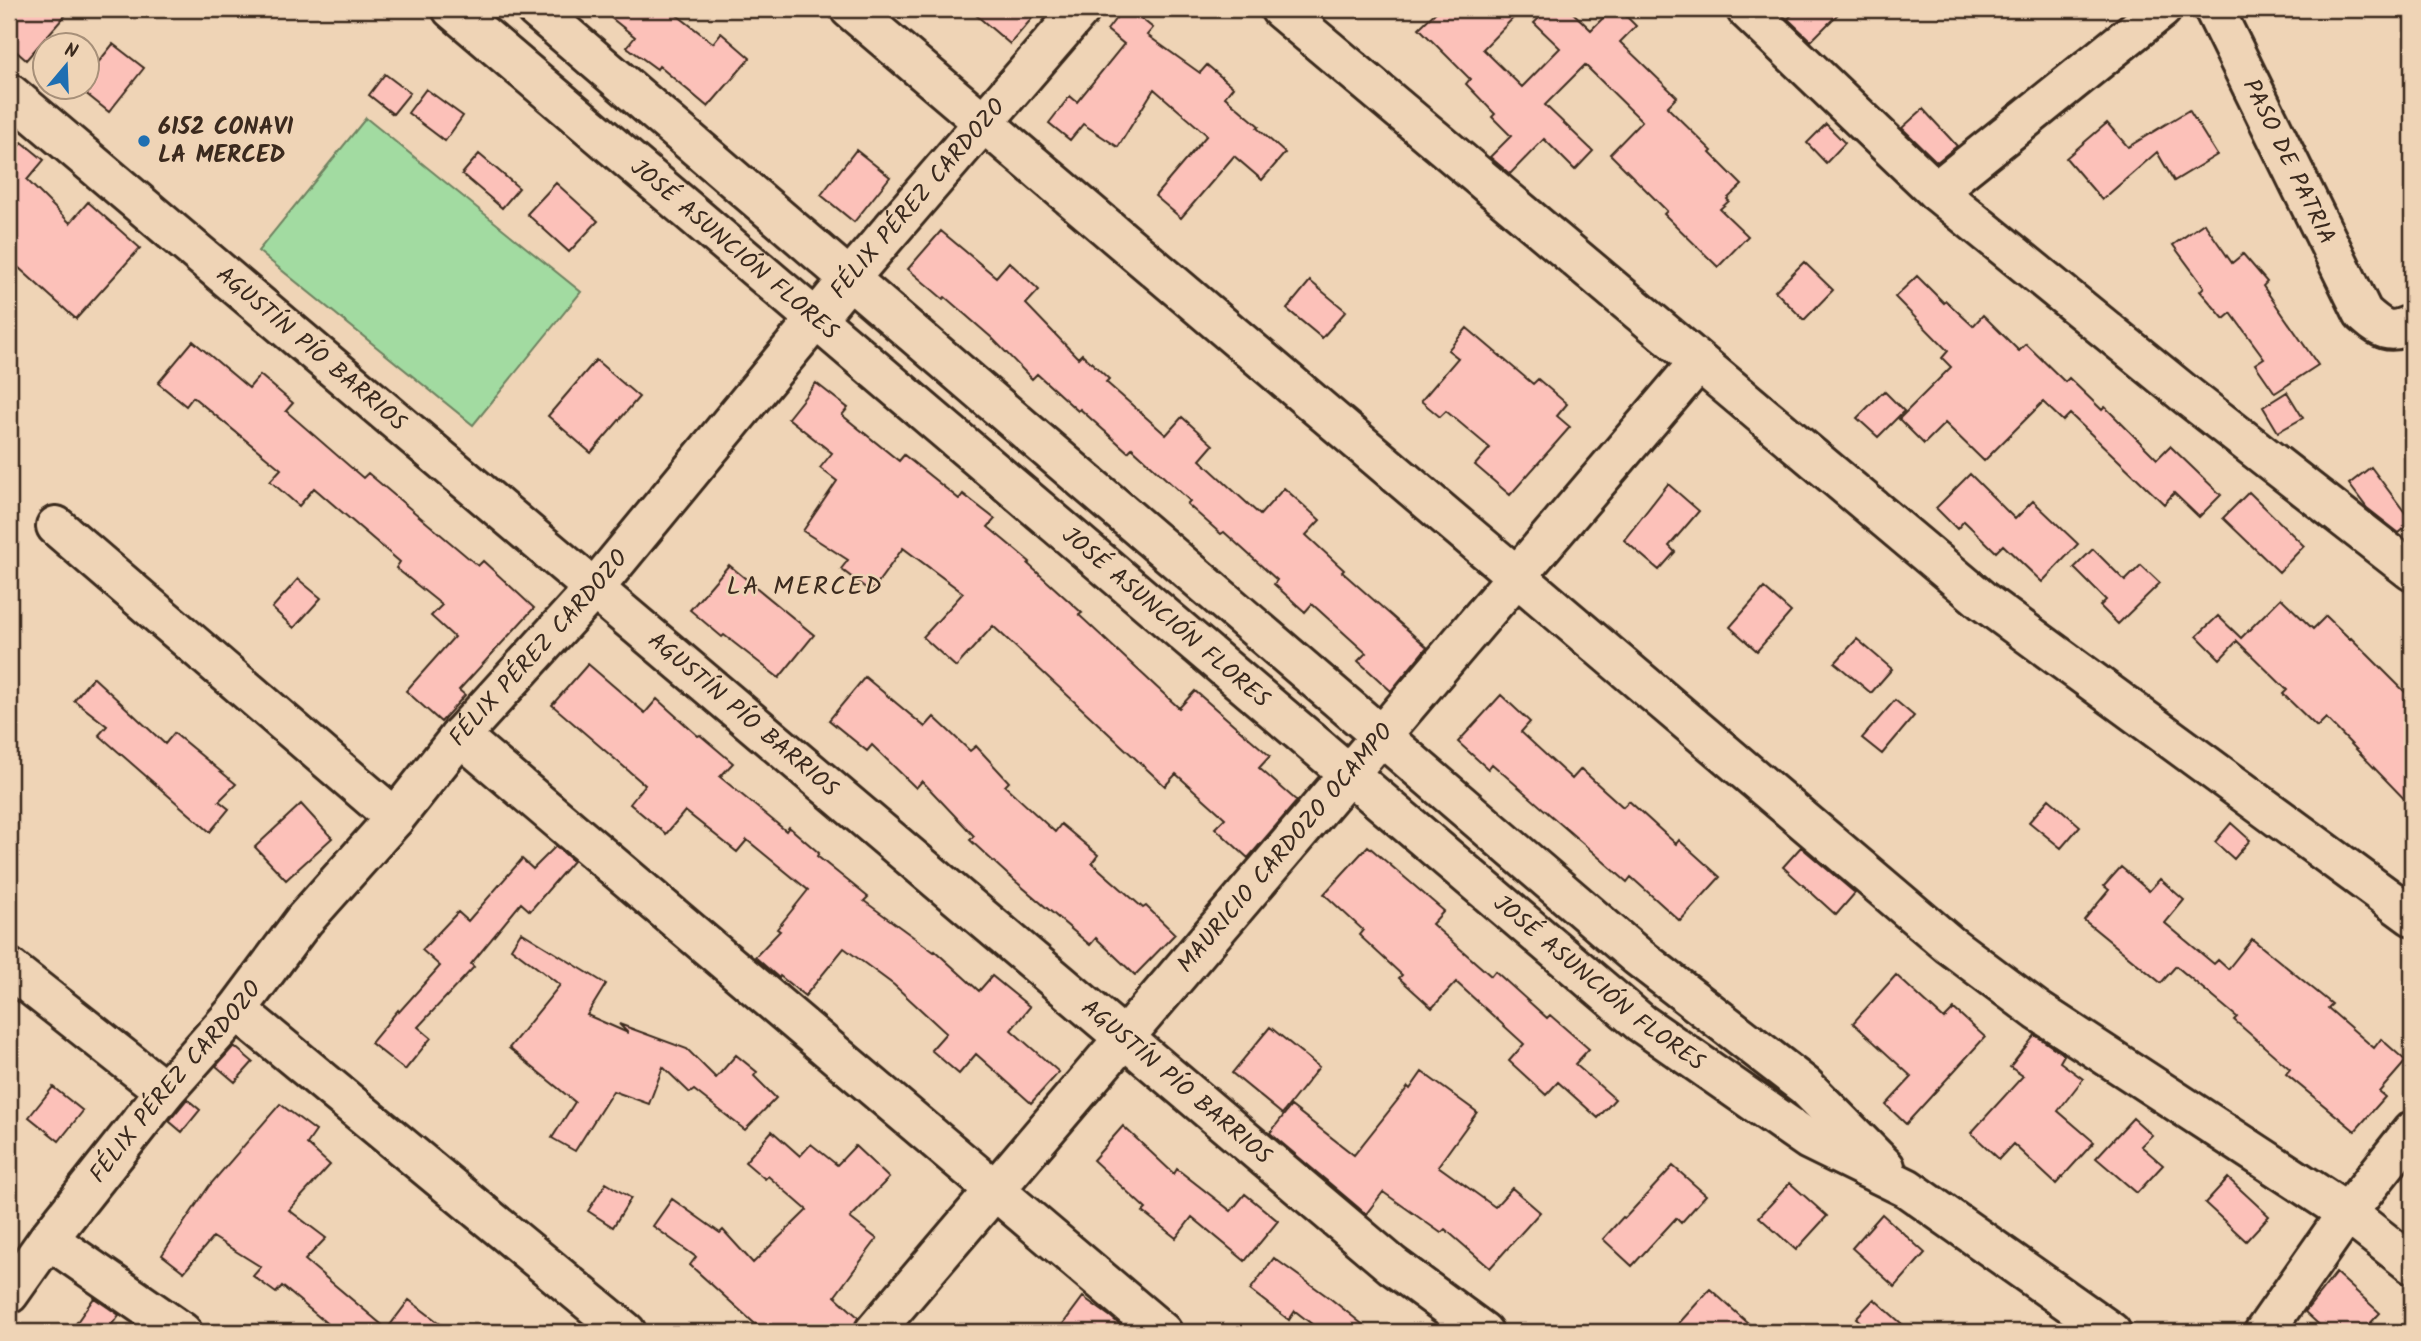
<svg xmlns="http://www.w3.org/2000/svg" width="2421" height="1341" viewBox="0 0 2421 1341" font-family="Kalam,sans-serif">
  <style>
    .green { fill: #a2dba1; stroke: #6e8260; stroke-width: 2 }
    .building { fill: #fcc1b9; stroke: #3b2a1e; stroke-width: 2 }
    .lines { fill: none; stroke-linecap: round; stroke-linejoin: round }
    .minor-casing { stroke: #3b2a1e; stroke-width: 44 }
    .minor { stroke: #efd4b6; stroke-width: 38 }
    .poi-dot { fill: #1f6fb2; stroke: #efd4b6; stroke-width: 2.5 }
    .labels { text-anchor: middle; dominant-baseline: central; stroke-width: 5; stroke-linejoin: round; paint-order: stroke }
    .poi-label { font-size: 24px; font-weight: bold; fill: #3b2a1e; stroke: #efd4b6; text-anchor: start }
    .street-label { font-size: 24px; fill: #3b2a1e; stroke: #efd4b6 }
    .neighbourhood-label { font-size: 26px; letter-spacing: 2px; fill: #3b2a1e; stroke: #efd4b6 }
  </style>
  <rect width="100%" height="100%" fill="#efd4b6"/>
  <filter id="ink" filterUnits="userSpaceOnUse"><feTurbulence type="fractalNoise" baseFrequency=".0143" numOctaves="2"/><feDisplacementMap in="SourceGraphic" scale="14" xChannelSelector="R" yChannelSelector="G"/><feConvolveMatrix kernelMatrix="1 2 1 2 8 2 1 2 1" color-interpolation-filters="sRGB"/></filter>
  <g filter="url(#ink)">
    <path class="green" d="M366 118 581 292 473 425 258 251Z"/>
    <path class="building" d="M9 9H71L26 60 9 45Z
      M600 9H669L713 43 721 33 750 58 708 107 659 66 657 69 627 47 635 37Z
      M969 9H1040L1010 44Z
      M1123 9H1129L1153 28 1147 35 1200 73 1207 65 1233 87 1225 97 1259 126 1257 128 1285 153 1262 180 1234 156 1181 218 1155 196 1207 135 1154 89 1118 147 1083 124 1070 140 1049 123 1070 96 1077 102 1124 44 1107 30Z
      M1439 9H1522L1483 49 1522 87 1560 48 1534 23 1548 9H1569L1591 30 1612 9H1619L1636 26 1620 42 1677 97 1667 107 1712 151 1710 153 1742 185 1727 199 1729 201 1720 209 1748 236 1718 267 1664 214 1667 211 1610 154 1642 121 1585 65 1545 105 1593 151 1575 170 1544 139 1510 174 1490 157 1511 136 1492 117 1495 114 1466 84 1470 79 1419 28Z
      M1797 9H1843L1811 41 1788 19Z
      M113 44 144 68 109 112 79 88H88V75Z
      M385 74 410 93 393 114 369 95Z
      M426 89 463 116 445 141 408 113Z
      M1923 109 1957 146 1937 162 1902 128Z
      M2189 110 2217 155 2174 181 2157 152 2102 200 2066 158 2107 123 2128 147Z
      M1826 124 1845 143 1826 163 1807 143Z
      M22 142 44 160 27 180 70 223 88 202 140 248 76 319 9 259V158Z
      M856 150 890 177 854 222 821 195Z
      M479 154 519 188 502 208 462 174Z
      M556 183 598 221 569 252 527 214Z
      M2204 223 2232 263 2243 254 2267 282 2263 286 2318 365 2275 393 2255 364 2264 358 2231 313 2224 319 2200 291 2204 287 2173 245Z
      M941 231 996 277 1009 262 1039 290 1026 304 1078 358 1082 354 1109 379 1106 382 1166 435 1182 417 1213 445 1200 460 1260 515 1284 488 1320 520 1306 535 1344 570 1342 572 1427 647 1391 691 1358 661 1366 653 1312 604 1305 612 1274 584 1277 580 1224 532 1221 534 1187 504 1190 501 1132 448 1128 452 1080 409 1078 411 1037 374 1032 379 992 338 945 297 943 299 908 269Z
      M1804 262 1833 290 1804 320 1775 291Z
      M1917 276 1944 303 1946 301 1973 326 1983 315 2019 351 2026 344 2065 382 2069 378 2102 410 2105 407 2157 459 2170 446 2221 495 2199 517 2174 493 2164 504 2070 414 2063 421 2043 402 1984 461 1945 423 1924 444 1899 419 1951 367 1942 358 1948 351 1895 297Z
      M1310 281 1346 311 1322 338 1287 309Z
      M1467 328 1533 384 1538 379 1567 404 1557 416 1570 427 1510 495 1475 465 1490 448 1446 411 1440 417 1421 401 1458 358 1448 350Z
      M193 341 249 388 260 375 293 403 286 411 363 478 368 473 478 566 483 561 534 608 459 690 465 695 441 722 406 691 454 637 431 616 442 605 396 568 400 562 314 488 299 506 270 481 281 469 193 397 186 406 158 383Z
      M596 360 639 397 591 453 548 416Z
      M816 383 848 408 842 415 899 461 904 455 959 499 963 494 995 519 988 527 1030 562 1028 564 1082 613 1079 615 1179 708 1195 691 1270 756 1259 768 1297 801 1248 858 1215 828 1225 818 1176 774 1165 786 993 626 956 667 923 637 963 593 903 548 871 592 841 569 848 560 803 531 837 481 820 468 832 453 788 418Z
      M1884 391 1904 411 1878 437 1857 418Z
      M2287 392 2303 418 2278 432 2263 407Z
      M2371 467 2412 522 2399 533 2367 508 2349 484Z
      M1970 474 2015 519 2033 501 2078 544 2042 582 2003 545 1996 552 1964 521 1957 529 1936 508Z
      M1668 484 1699 511 1669 546 1675 552 1659 570 1624 540Z
      M2249 492 2304 546 2279 572 2223 518Z
      M2093 549 2125 581 2141 565 2160 583 2118 624 2100 606 2106 600 2074 568Z
      M729 565 814 635 779 678 724 635 722 637 690 610Z
      M298 579 321 598 294 628 272 608Z
      M1764 588 1791 612 1757 651 1730 627Z
      M2281 598 2313 629 2326 616 2350 639 2351 638 2412 699V807L2326 718 2317 727 2283 694 2287 690 2237 641 2220 659 2197 636 2218 616 2241 638Z
      M1857 639 1892 669 1871 693 1835 663Z
      M588 664 645 713 657 699 698 736 700 735 733 763 720 777 786 831 789 827 819 853 817 856 868 897 864 901 934 952 935 951 979 991 992 976 1030 1007 1011 1030 1059 1072 1031 1103 976 1054 959 1074 931 1050 946 1033 894 985 844 948 805 996 780 976 779 978 755 957 780 931 777 929 808 890 747 840 737 852 685 811 666 834 630 804 645 785 552 705Z
      M93 677 165 744 174 733 236 784 219 801 229 809 210 832 99 735 107 726 74 700Z
      M865 677 925 727 934 717 970 751 976 746 1009 782 1005 786 1055 832 1061 824 1098 855 1092 863 1143 908 1146 906 1175 934 1135 975 1096 938 1090 945 1007 874 970 840 974 836 922 781 916 788 872 745 867 751 829 720Z
      M1501 695 1530 722 1521 732 1572 779 1581 769 1623 807 1629 801 1676 844 1679 840 1720 877 1680 921 1631 877 1627 882 1492 764 1488 769 1458 742Z
      M1895 700 1914 716 1882 754 1862 738Z
      M2049 799 2080 826 2061 848 2029 822Z
      M301 804 332 838 286 880 255 847Z
      M2231 823 2250 840 2234 859 2215 842Z
      M556 846 573 861 530 911 521 903 471 964 474 967 418 1027 431 1038 405 1070 371 1043 398 1010 399 1012 440 966 422 950 458 912 468 921 522 859 533 869Z
      M1368 846 1444 911 1432 924 1491 976 1495 971 1547 1018 1550 1015 1589 1049 1575 1064 1615 1099 1598 1118 1558 1082 1546 1095 1509 1061 1524 1044 1456 982 1432 1008 1399 978 1402 975 1359 935 1363 930 1324 894Z
      M1801 847 1855 893 1836 915 1783 867Z
      M2121 867 2149 891 2160 879 2184 900 2165 923 2214 964 2218 960 2228 969 2252 939 2332 1004 2328 1008 2374 1048 2381 1039 2406 1061 2379 1092 2385 1097 2355 1131 2286 1074 2290 1069 2234 1020 2237 1017 2176 966 2161 983 2084 920 2109 890 2104 886Z
      M521 932 606 984 587 1015 628 1033 619 1024 687 1049 716 1078 736 1055 757 1072 754 1076 776 1098 745 1130 694 1090 690 1093 663 1067 649 1104 613 1091 575 1151 552 1138 575 1102 509 1048 560 985 511 948Z
      M1896 975 1944 1019 1954 1009 1985 1037 1906 1124 1886 1105 1912 1077 1853 1023Z
      M1270 1027 1319 1067 1282 1114 1232 1073Z
      M2035 1035 2064 1055 2060 1062 2083 1079 2058 1111 2094 1142 2056 1184 2013 1144 1999 1159 1971 1133 2023 1076 2010 1067Z
      M234 1046 253 1062 235 1082 216 1066Z
      M1422 1072 1477 1112 1438 1166 1495 1207 1512 1188 1540 1212 1490 1268 1445 1229 1441 1233 1383 1192 1366 1214 1270 1133 1291 1106 1354 1155 1408 1087 1410 1089Z
      M53 1087 83 1111 59 1141 29 1117Z
      M187 1099 200 1110 182 1132 169 1121Z
      M280 1104 316 1131 307 1144 330 1165 289 1210 326 1238 305 1260 387 1329 409 1300 451 1332H337L282 1286 276 1293 253 1276 261 1267 213 1237 184 1272 162 1255 209 1186Z
      M2133 1118 2152 1135 2141 1146 2163 1165 2137 1193 2096 1158Z
      M1123 1126 1174 1174 1177 1169 1231 1211 1245 1194 1278 1221 1245 1261 1192 1217 1176 1238 1143 1212 1146 1209 1093 1160Z
      M772 1131 800 1156 811 1144 837 1165 855 1146 889 1178 850 1218 877 1239 835 1296 858 1317 853 1332H764L690 1265 696 1257 653 1226 672 1199 720 1233 723 1230 753 1263 807 1210 768 1176 765 1179 745 1162Z
      M1673 1166 1706 1195 1681 1223 1676 1218 1632 1266 1603 1239 1623 1217 1625 1218Z
      M2228 1178 2269 1216 2246 1241 2205 1203Z
      M606 1183 631 1198 613 1227 588 1211Z
      M1790 1183 1827 1216 1796 1250 1759 1217Z
      M1882 1214 1925 1253 1895 1287 1852 1248Z
      M1274 1258 1331 1299 1372 1332H1322L1295 1311 1289 1320 1250 1290Z
      M2336 1273 2380 1313 2362 1332H2327L2305 1312Z
      M1710 1289 1758 1332H1671Z
      M1083 1297 1111 1317 1128 1332H1057Z
      M94 1298 119 1315 106 1332H70Z
      M1874 1299 1911 1332H1872L1856 1318Z"/>
    <g class="lines">
      <defs>
        <g id="minor">
          <path id="s1" d="M452 9 1641 1023 1809 1140 1907 1188 2111 1332"/>
          <path d="M536 9 1637 956 1805 1086 1885 1167"/>
          <path d="M850 9 1950 945 2038 1011 2347 1213 2412 1264"/>
          <path d="M1280 9 1983 601 2412 916"/>
          <path d="M1746 9 1936 191 2185 394 2412 571"/>
          <path id="s2" d="M2214 9 2363 313C2382 330 2389 335 2412 324"/>
          <path id="s3" d="M9 93 1392 1265 1483 1332"/>
          <path d="M1936 191 2162 9"/>
          <path d="M56 526 395 818"/>
          <path d="M460 736 1162 1332"/>
          <path d="M9 968 165 1091"/>
          <path d="M237 1010 626 1332"/>
          <path d="M48 1239 182 1332"/>
          <path id="s4" d="M9 1294 48 1239 165 1091 237 1010 304 920 395 818 460 736 593 590 849 279 1081 9"/>
          <path id="s5" d="M874 1332 1698 363"/>
          <path d="M2264 1332 2347 1213 2412 1131"/>
        </g>
      </defs>
      <use href="#minor" class="minor-casing"/>
      <use href="#minor" class="minor"/>
    </g>
  </g>
  <circle class="poi-dot" cx="144" cy="141" r="7"/>
  <g class="labels">
    <g class="poi-label">
      <text x="158" y="127">6152 CONAVI<tspan x="158" dy="28">LA MERCED</tspan></text>
    </g>
    <g class="street-label">
      <text stroke="none"><textPath href="#s2" startOffset="170">PASO DE PATRIA</textPath></text>
      <text stroke="none"><textPath href="#s4" startOffset="1424">FÉLIX PÉREZ CARDOZO</textPath></text>
      <text stroke="none"><textPath href="#s1" startOffset="371">JOSÉ ASUNCIÓN FLORES</textPath></text>
      <text stroke="none"><textPath href="#s3" startOffset="396">AGUSTÍN PÍO BARRIOS</textPath></text>
      <text stroke="none"><textPath href="#s1" startOffset="938">JOSÉ ASUNCIÓN FLORES</textPath></text>
      <text stroke="none"><textPath href="#s4" startOffset="836">FÉLIX PÉREZ CARDOZO</textPath></text>
      <text stroke="none"><textPath href="#s3" startOffset="962">AGUSTÍN PÍO BARRIOS</textPath></text>
      <text stroke="none"><textPath href="#s5" startOffset="635">MAURICIO CARDOZO OCAMPO</textPath></text>
      <text stroke="none"><textPath href="#s1" startOffset="1505">JOSÉ ASUNCIÓN FLORES</textPath></text>
      <text stroke="none"><textPath href="#s4" startOffset="270">FÉLIX PÉREZ CARDOZO</textPath></text>
      <text stroke="none"><textPath href="#s3" startOffset="1530">AGUSTÍN PÍO BARRIOS</textPath></text>
    </g>
    <g class="neighbourhood-label">
      <text x="805" y="587">LA MERCED</text>
    </g>
  </g>
  <rect width="2421" height="1341" fill="none" stroke="#efd4b6" stroke-width="35"/>
  <rect x="18" y="18" width="2386" height="1306" fill="none" stroke="#3b2a1e" stroke-width="2.5" filter="url(#ink)"/>
  <g transform="translate(66 66) rotate(19)"><circle r="33" fill="#efd4b6" stroke="#a79079" stroke-width="2"/>
  <path d="M0-5L12 26L0 18L-12 26Z" fill="#1f6fb2"/>
  <text y="-10" font-size="19" font-weight="bold" text-anchor="middle" fill="#3b2a1e">N</text>
  </g>
</svg>
